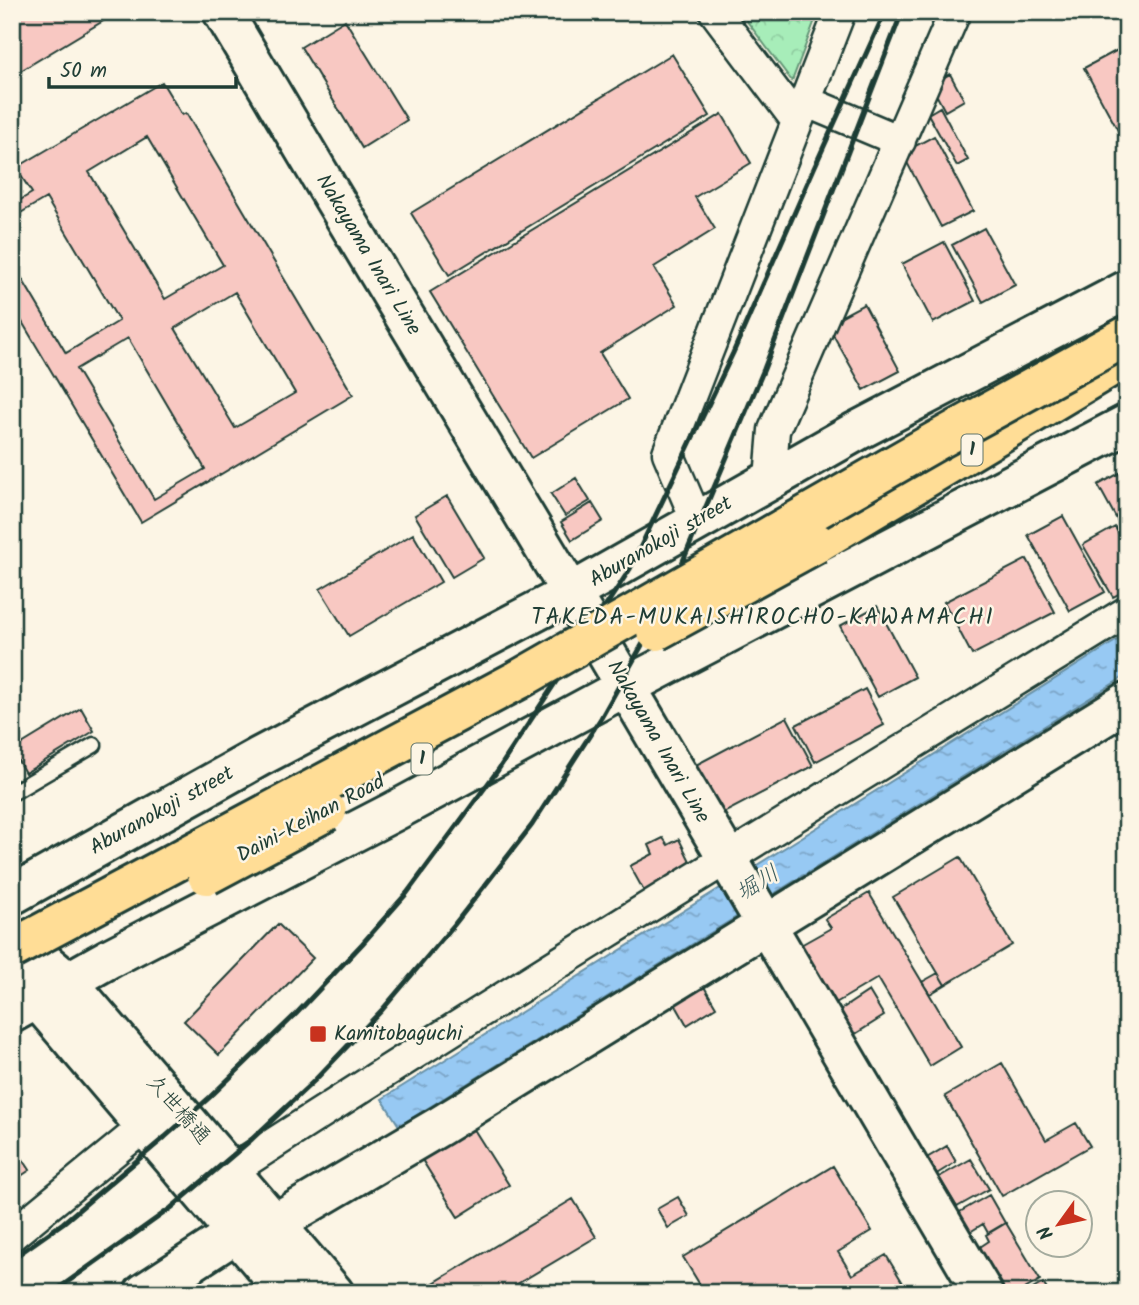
<svg xmlns="http://www.w3.org/2000/svg" width="1139" height="1305" viewBox="0 0 1139 1305" font-family="Kalam,'Klee One',sans-serif">
  <style>
    .park { fill: url(#park-crowns); stroke: #639576; stroke-width: 2 }
    .water { fill: url(#water-ripples); stroke: #6791a7; stroke-width: 2 }
    .building { fill: #f8c8c2; stroke: #1f3d34; stroke-width: 2; fill-rule: evenodd }
    .lines { fill: none; stroke-linecap: round; stroke-linejoin: round }
    .lane-casing { stroke: #1f3d34; stroke-width: 19 }
    .street-casing { stroke: #1f3d34; stroke-width: 35 }
    .secondary-casing { stroke: #1f3d34; stroke-width: 44 }
    .highway-casing { stroke: #1f3d34; stroke-width: 44 }
    .lane { stroke: #fcf5e5; stroke-width: 14 }
    .street { stroke: #fcf5e5; stroke-width: 30 }
    .secondary { stroke: #fcf5e5; stroke-width: 38 }
    .highway { stroke: #ffdd96; stroke-width: 38 }
    .rail { stroke: #1f3d34; stroke-width: 5 }
    .highway-bridge-casing { stroke: #1f3d34; stroke-width: 44; stroke-linecap: butt }
    .highway-bridge { stroke: #ffdd96; stroke-width: 38 }
    .poi-dot { fill: #c8321e; stroke: #fcf5e5; stroke-width: 2.5 }
    .labels { text-anchor: middle; dominant-baseline: central; stroke-width: 5; stroke-linejoin: round; paint-order: stroke }
    .shield { fill: #fcf5e5; stroke: #617469; stroke-width: 2 }
    .shield-label { font-size: 19px; font-weight: bold; fill: #1f3d34 }
    .street-label { font-size: 21px; fill: #1f3d34; stroke: #fcf5e5 }
    .poi-label { font-size: 21px; fill: #1f3d34; stroke: #fcf5e5; text-anchor: start }
    .neighbourhood-label { font-size: 23px; letter-spacing: 2px; fill: #1f3d34; stroke: #fcf5e5 }
    .water-label { font-size: 23px; font-style: italic; fill: #37595a; stroke: #fcf5e5 }
  </style>
  <defs>
    <pattern id="park-crowns" width="20" height="18" patternUnits="userSpaceOnUse" patternTransform="scale(1.75)"><rect width="20" height="18" fill="#a7edb9"/><path d="M2 6a3 3 0 1 1 6 0M12 15a3 3 0 1 1 6 0" fill="none" stroke="#8fcca0"/></pattern>
    <pattern id="water-ripples" width="26" height="14" patternUnits="userSpaceOnUse" patternTransform="scale(1.75)"><rect width="26" height="14" fill="#97c9f3"/><path d="M2 4q2-2 4 0t4 0M15 11q2-2 4 0t4 0" fill="none" stroke="#7ba4c6"/></pattern>
  </defs>
  <rect width="100%" height="100%" fill="#fcf5e5"/>
  <filter id="ink" filterUnits="userSpaceOnUse"><feTurbulence type="fractalNoise" baseFrequency=".0143" numOctaves="2"/><feDisplacementMap in="SourceGraphic" scale="14" xChannelSelector="R" yChannelSelector="G"/><feConvolveMatrix kernelMatrix="1 2 1 2 8 2 1 2 1" color-interpolation-filters="sRGB"/></filter>
  <g filter="url(#ink)">
    <path class="park" d="M740 12H818L792 81Z"/>
    <path class="water" d="M1127 634V675L399 1126 382 1099Z"/>
    <path class="building" d="M13 12H118L12 76Z
      M345 20 407 120 362 148 301 47Z
      M1127 45V147L1084 68Z
      M672 54 710 116 449 275 411 213Z
      M950 74 964 100 945 111 931 85Z
      M162 82 182 115 186 113 353 395 141 522 12 305V262L66 353 119 321 46 198 12 218V205L32 193 16 168ZM147 137 223 265 165 299 89 172ZM235 292 295 393 235 428 175 328ZM128 338 205 469 154 499 76 369Z
      M940 107 968 160 957 166 928 114Z
      M722 114 751 163 695 197 715 229 654 267 677 305 600 353 628 399 531 458 430 292Z
      M934 136 973 211 941 227 902 153Z
      M984 228 1015 285 983 302 952 245Z
      M944 242 975 301 933 323 902 264Z
      M864 304 900 371 864 390 827 324Z
      M1127 469V538L1098 485Z
      M576 478 590 501 565 516 551 494Z
      M447 496 484 558 452 577 415 515Z
      M592 503 603 521 572 540 561 522Z
      M1063 516 1105 592 1070 611 1028 535Z
      M1115 527 1127 549V590L1113 597 1083 545Z
      M413 534 441 582 349 636 320 589Z
      M1027 559 1055 612 972 655 944 602Z
      M877 606 915 677 878 697 840 626Z
      M865 689 884 725 815 762 796 725Z
      M81 708 94 731 25 773 12 750Z
      M787 717 813 766 718 816 692 767Z
      M663 838 668 845 679 839 693 867 645 893 630 866 653 854 649 845Z
      M960 857 1012 945 945 985 893 897Z
      M869 893 961 1047 930 1066 878 978 834 1004 799 946 831 928 825 919Z
      M278 924 313 958 219 1055 184 1021Z
      M938 973 945 985 930 994 922 982Z
      M703 985 716 1007 687 1025 674 1002Z
      M869 991 884 1016 852 1036 837 1012Z
      M1002 1063 1046 1140 1076 1123 1090 1146 1002 1196 945 1096Z
      M470 1123 509 1185 458 1217 419 1155Z
      M12 1143 30 1170 12 1182Z
      M947 1146 956 1162 935 1175 925 1159Z
      M971 1159 989 1189 957 1207 939 1177Z
      M833 1166 872 1231 838 1252 852 1275 886 1255 909 1293H705L683 1257Z
      M989 1195 1005 1223 988 1233 983 1224 970 1232 958 1213Z
      M678 1197 689 1216 668 1228 657 1209Z
      M573 1199 596 1237 502 1293H417Z
      M1006 1223 1040 1280 1018 1293H1002L977 1249 989 1241 986 1235Z
      M1043 1283 1049 1293H1026Z"/>
    <g class="lines">
      <defs>
        <path id="lane" d="M12 793 94 745"/>
        <path id="street" d="M715 12 797 121
          M805 101 900 141
          M770 479 774 430 955 12
          M697 521 668 453 840 12
          M231 1171C526 980 827 797 1127 612
          M12 1235 145 1126"/>
        <path id="secondary" d="M223 12 328 189 571 593 983 1293
          M12 895 259 757 571 593 857 431 1127 290
          M12 939 25 946 67 981 334 1293
          M16 985 37 999 287 1293
          M12 1013 110 958 393 812 625 687 1127 424
          M275 1223 440 1126 1127 702
          M144 1293 236 1233"/>
        <path id="highway" d="M817 543 1127 357"/>
      </defs>
      <use href="#lane" class="lane-casing"/>
      <use href="#street" class="street-casing"/>
      <use href="#secondary" class="secondary-casing"/>
      <use href="#highway" class="highway-casing"/>
      <use href="#lane" class="lane"/>
      <use href="#street" class="street"/>
      <use href="#secondary" class="secondary"/>
      <use href="#highway" class="highway"/>
      <path class="rail" d="M12 1259 63 1223 165 1137 210 1097 296 1014 362 944 407 893 498 770 630 569 733 353 815 166 885 12
        M52 1293 171 1208 252 1139 314 1081 382 1010 454 925 532 825 601 718 664 606 764 369 902 12"/>
      <defs>
        <path id="highway-bridge" d="M656 631 817 543
          M207 875 327 811
          M12 949 518 680 936 441 1127 336"/>
      </defs>
      <use href="#highway-bridge" class="highway-bridge-casing"/>
      <use href="#highway-bridge" class="highway-bridge"/>
    </g>
  </g>
  <rect class="poi-dot" x="309" y="1025" width="18" height="18" rx="3.5"/>
  <g class="labels">
    <g class="shield">
      <rect x="961.5" y="434.5" width="21" height="31" rx="5"/>
      <rect x="411.5" y="743.5" width="21" height="31" rx="5"/>
    </g>
    <g class="shield-label">
      <text x="972" y="450">1</text>
      <text x="422" y="759">1</text>
    </g>
    <g class="street-label">
      <text transform="translate(368 255) rotate(59)">Nakayama Inari Line</text>
      <text transform="translate(661 542) rotate(-30)">Aburanokoji street</text>
      <text transform="translate(658 742) rotate(60)">Nakayama Inari Line</text>
      <text transform="translate(162 811) rotate(-29)">Aburanokoji street</text>
      <text transform="translate(311 819) rotate(-28)">Daini-Keihan Road</text>
      <text transform="translate(178 1110) rotate(49)">久世橋通</text>
    </g>
    <g class="poi-label">
      <text x="334" y="1034">Kamitobaguchi</text>
    </g>
    <g class="neighbourhood-label">
      <text x="763" y="618">TAKEDA-MUKAISHIROCHO-KAWAMACHI</text>
    </g>
    <g class="water-label">
      <text transform="translate(758 884) rotate(-32)">堀川</text>
    </g>
  </g>
  <rect width="1139" height="1305" fill="none" stroke="#fcf5e5" stroke-width="42"/>
  <rect x="21" y="21" width="1097" height="1263" fill="none" stroke="#1f3d34" stroke-width="2.5" filter="url(#ink)"/>
  <g transform="translate(1059 1224) rotate(237)"><circle r="33" fill="#fcf5e5" stroke="#a4ab9e" stroke-width="2"/>
  <path d="M0-5L12 26L0 18L-12 26Z" fill="#c8321e"/>
  <text y="-10" font-size="19" font-weight="bold" text-anchor="middle" fill="#1f3d34">N</text>
  </g>
  <path d="M49 77v10h187v-10" fill="none" stroke="#1f3d34" stroke-width="3.5"/>
  <text x="60" y="77" font-size="21" fill="#1f3d34" stroke="#fcf5e5" stroke-width="5" paint-order="stroke">50 m</text>
</svg>
